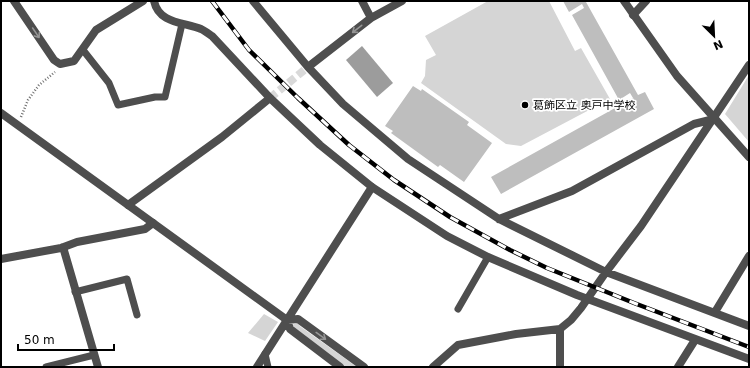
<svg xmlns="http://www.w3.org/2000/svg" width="750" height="368" viewBox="0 0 750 368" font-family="'DejaVu Sans','Noto Sans JP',sans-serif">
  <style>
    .green { fill: #d5d5d5 }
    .water { fill: #9c9c9c }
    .building { fill: #bebebe }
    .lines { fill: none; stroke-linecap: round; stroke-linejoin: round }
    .minor-tunnel { stroke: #d9d9d9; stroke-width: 8; stroke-dasharray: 8 4; stroke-linecap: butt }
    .path { stroke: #707070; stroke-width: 2.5; stroke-dasharray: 1 2; stroke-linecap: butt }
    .service { stroke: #4e4e4e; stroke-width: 7 }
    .minor { stroke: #4e4e4e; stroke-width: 8 }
    .tertiary { stroke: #4e4e4e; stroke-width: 8 }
    .rail-casing { stroke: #000; stroke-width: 4.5 }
    .rail { stroke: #fff; stroke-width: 3; stroke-dasharray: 9; stroke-linecap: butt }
    .oneway { stroke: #959595 }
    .poi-dot { fill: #000; stroke: #fff; stroke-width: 1.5 }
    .labels { text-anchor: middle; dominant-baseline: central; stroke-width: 3.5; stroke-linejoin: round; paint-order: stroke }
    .poi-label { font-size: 11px; fill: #000; stroke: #fff; text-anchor: start }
  </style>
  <rect width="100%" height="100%" fill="#fff"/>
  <path class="green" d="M488 1H549L575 51 581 48 610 99 521 146 506 144 421 83 425 76 426 60 436 55 425 36Z
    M749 75V142L725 114Z
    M264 314 278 322 265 341 248 333Z
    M297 323 301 327 357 367H339L289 326Z"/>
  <path class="water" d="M362 46 393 83 377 97 346 60Z"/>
  <path class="building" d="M563 1H589L586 2 638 95 645 92 654 109 501 194 491 177 633 98 630 93 619 100 572 15 584 8 582 4 569 12Z
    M413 86 421 91 422 89 469 122 467 125 492 143 464 182 440 165 438 167 391 133 393 131 385 126Z"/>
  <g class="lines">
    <path class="minor-tunnel" d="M270 98 308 67"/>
    <path class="path" d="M21 117 28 100 39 85 55 72"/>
    <path class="service" d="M83 50 109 83 118 105 155 97H165L182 24
      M75 292 127 279 137 315
      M458 309 488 257
      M265 354 268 367
      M46 367 94 355"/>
    <path class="minor" d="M14 1 54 60 60 64 74 61 96 30 143 1
      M253 1 308 67 343 104 408 159 499 219 606 272 749 326
      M362 1 371 18
      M633 15 646 1
      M308 67 371 18 402 1
      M128 205 222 137 270 98
      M499 219 572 191 694 124 714 119
      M63 247 98 367
      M1 259 61 248 77 242 145 229 153 223
      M715 312 749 256
      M560 329V367
      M257 367 372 187
      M340 367 290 329 287 320 298 319 364 367
      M433 367 458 345 516 334 560 329 571 320 581 308 606 272 641 226 749 65
      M678 367 695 340"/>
    <path class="tertiary" d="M154 1C159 24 184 22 201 29 205 31 209 34 212 36L270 98 320 145 372 187 447 236 488 257 577 295 749 359
      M624 1 677 76 749 157
      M1 113 287 320"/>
    <defs>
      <path id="rail" d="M212 1 249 50 298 98 349 145 394 180 450 217 510 250 547 268 634 303 749 347"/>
    </defs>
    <use href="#rail" class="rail-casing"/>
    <use href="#rail" class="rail"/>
  </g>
  <defs><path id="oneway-shaft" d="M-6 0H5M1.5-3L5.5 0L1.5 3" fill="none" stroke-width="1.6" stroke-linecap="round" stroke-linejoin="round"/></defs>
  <g class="oneway">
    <use href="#oneway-shaft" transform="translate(357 29) rotate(142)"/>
    <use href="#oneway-shaft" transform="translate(36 33) rotate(56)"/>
    <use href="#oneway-shaft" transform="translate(321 336) rotate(36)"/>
  </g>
  <circle class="poi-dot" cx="525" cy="105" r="4"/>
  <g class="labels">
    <g class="poi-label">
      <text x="533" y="105">葛飾区立 奥戸中学校</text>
    </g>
  </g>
  <rect width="750" height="368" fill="none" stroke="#000000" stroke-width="4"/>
  <g transform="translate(714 36) rotate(156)" stroke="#ffffff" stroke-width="3" paint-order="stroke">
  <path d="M0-3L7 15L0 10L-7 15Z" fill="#000000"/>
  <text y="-6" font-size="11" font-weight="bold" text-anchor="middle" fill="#000000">N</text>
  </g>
  <path d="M18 344v6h96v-6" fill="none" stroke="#000000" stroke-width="2"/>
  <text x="24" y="344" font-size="12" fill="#000000" stroke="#ffffff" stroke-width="3" paint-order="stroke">50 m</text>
</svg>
